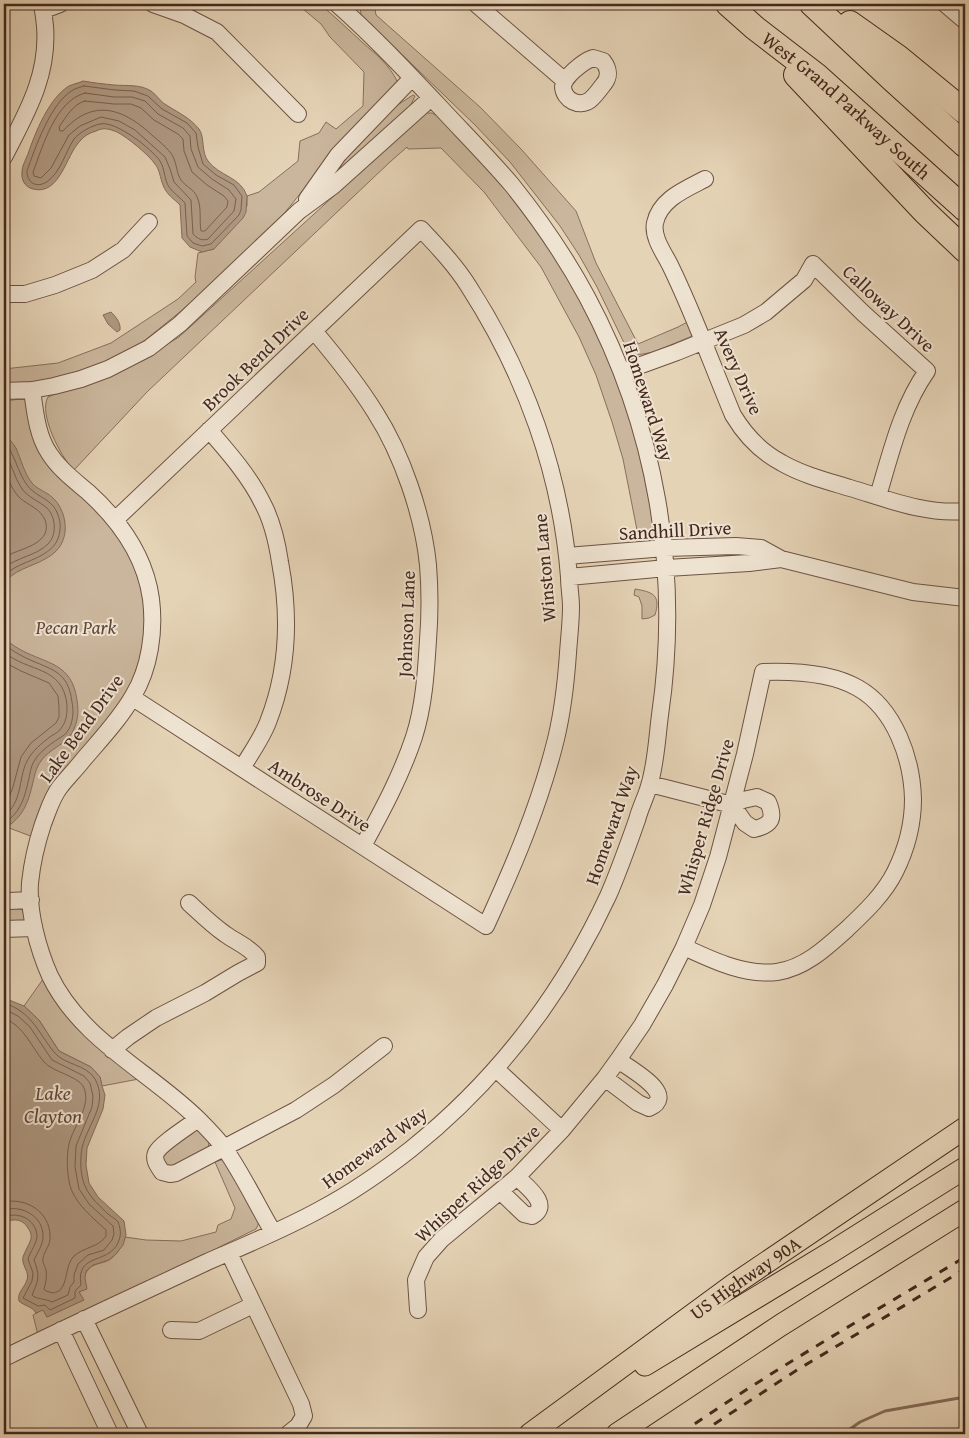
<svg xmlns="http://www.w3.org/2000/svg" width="969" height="1438" viewBox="0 0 969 1438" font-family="'Gentium Book Plus',serif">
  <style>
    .green { fill: #cab69c; stroke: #886f5c }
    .water { fill: #af9982; stroke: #856c5a }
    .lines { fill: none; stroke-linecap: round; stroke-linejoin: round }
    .shore { stroke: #7a6050; stroke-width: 1 }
    .stream { stroke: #856c5a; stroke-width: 3 }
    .minor-casing { stroke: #6d5343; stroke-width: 18 }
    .major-casing { stroke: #45281d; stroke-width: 23 }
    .highway-casing { stroke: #45281d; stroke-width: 26 }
    .minor { stroke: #eee2d0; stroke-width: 16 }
    .major { stroke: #e5d3b6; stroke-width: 21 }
    .highway { stroke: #e5d3b6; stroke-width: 24 }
    .rail { stroke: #45281d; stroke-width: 3; stroke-dasharray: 9 9; stroke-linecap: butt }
    .labels { text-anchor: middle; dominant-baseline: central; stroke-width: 4; stroke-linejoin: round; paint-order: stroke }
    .street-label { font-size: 19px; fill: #45281d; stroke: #eee2d0 }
    .park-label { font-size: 19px; font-style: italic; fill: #604436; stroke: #eee2d0 }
    .water-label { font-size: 20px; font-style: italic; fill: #604436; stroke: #eee2d0 }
  </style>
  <rect width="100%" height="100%" fill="#e5d3b6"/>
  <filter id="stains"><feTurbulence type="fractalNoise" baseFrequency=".004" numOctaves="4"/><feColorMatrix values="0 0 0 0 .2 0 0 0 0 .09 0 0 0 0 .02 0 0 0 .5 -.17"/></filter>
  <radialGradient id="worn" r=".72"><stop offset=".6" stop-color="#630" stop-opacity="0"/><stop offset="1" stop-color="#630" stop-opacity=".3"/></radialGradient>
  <path class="green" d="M297 4H320C335 17 349 30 363 43 376 54 390 66 397 81L395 89 343 141 278 221 207 290 139 345 107 361 63 378 37 382 4 384V369L58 363 111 343 178 299 196 282 195 277 198 253 214 249 247 206V196L259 192 298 161 300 141 319 133 326 122 336 129 363 106 364 72 330 37 321 24Z
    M360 4H374L376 15 480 107 521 149 576 211 596 263 638 344 678 327 693 319 695 328 692 336 654 352 637 355 628 351 597 287 579 255 560 226 510 162 475 125 361 15Z
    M413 95 415 96 410 107 325 184 353 148 396 106Z
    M425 113H432L439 117 498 178 557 258 595 326 631 415 658 541 654 545 641 539 636 541 632 539 631 535 637 530 623 459 612 422 596 375 579 337 541 267 484 192 441 148 408 149 407 147 390 162 147 392 74 470C61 458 38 413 48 397L142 359 179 337Z
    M21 399 26 400 41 446 105 511 138 566 149 631 128 694 33 837 4 826V401Z
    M635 589C653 592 661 595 655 615L649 618 642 619V606L639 597 634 595Z
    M19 908 24 910 28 919 4 926V909Z
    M46 975 139 1079 102 1086 100 1077 91 1067 59 1051 39 1020 24 1006Z
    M196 1130 200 1131 209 1142 208 1149 169 1169 161 1158 166 1149 191 1132Z
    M224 1159 259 1219 258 1225 256 1229 126 1293 38 1335 33 1315 43 1309 47 1317 83 1300 79 1292C82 1286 83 1275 88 1270 93 1263 102 1264 109 1260 117 1255 122 1246 125 1237L146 1240 181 1241 216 1232 218 1225 231 1219 235 1208 215 1162Z"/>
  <path class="water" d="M83 81C94 83 104 84 114 85 126 86 140 84 151 91 157 95 161 103 168 106 179 113 190 118 199 129 205 137 201 152 208 161 219 176 241 177 247 196L246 212 243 218 214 249 202 252 190 247 182 238 180 205C174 199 166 194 163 185 160 178 160 170 155 164 149 155 127 137 117 132 109 129 104 127 96 131 89 133 84 136 80 141 66 155 60 196 33 189 25 187 21 180 22 172 22 166 26 159 28 154 35 133 49 98 69 86 73 84 79 83 83 81Z
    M111 312C116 317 121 323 120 330L117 332 108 324 103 315Z
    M4 433C8 438 13 443 16 448 21 459 24 473 32 483 38 490 47 492 53 498 58 502 61 509 63 514 69 533 63 550 45 559 32 567 11 570 4 585Z
    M4 635C7 642 14 646 21 650 47 664 72 663 77 700 79 712 78 722 72 733 65 745 49 749 41 761 36 768 35 774 33 782 28 804 23 817 4 829Z
    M4 998 24 1006 39 1020 59 1051 91 1067 100 1077 102 1086 105 1095 103 1109 87 1148 86 1165 89 1183 98 1197 124 1221 126 1235 123 1245 116 1254 109 1260 93 1265 86 1271 85 1278 87 1289 79 1292 84 1300 47 1317 43 1310 36 1313C32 1306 24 1306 19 1301 17 1292 24 1289 27 1280 30 1272 21 1265 23 1257 25 1251 29 1245 31 1239 32 1235 30 1231 28 1228 22 1218 13 1219 4 1222Z"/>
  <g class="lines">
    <path class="shore" d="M84 86 115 90 134 91 148 96 162 109 187 123 196 133 198 147 203 164 216 175 234 185 242 196 241 210 239 215 211 244 202 246 193 243 187 236 185 203C180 197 173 193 169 187 164 179 165 169 160 161 152 149 115 120 100 124 91 126 80 132 74 139 65 153 61 171 48 181 37 189 27 183 27 171 35 148 51 102 73 90 76 88 81 87 84 86Z
      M85 93 114 97H132L145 101 158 114 183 128 190 136 191 149 198 167 212 179 229 190 236 199 234 211 208 239C202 241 198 239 193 234L191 200 174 182 170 169 165 157 135 130 119 121 101 117 80 126 69 135 51 168 41 178 34 176 33 172C43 146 55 101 85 93Z
      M85 101 114 104H131L141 108 154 120 178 134 183 139 184 151 192 172 207 185 224 196 228 201 227 207 205 231H201C199 220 202 207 197 197 194 189 186 187 181 180 176 173 177 160 170 152 165 146 159 141 153 136 124 109 94 97 63 131H60L59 127C66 117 73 104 85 101Z
      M4 441C15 454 17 471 27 485 34 495 47 498 54 507 58 513 61 522 60 529 59 553 34 558 16 567 12 569 8 573 4 576
      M4 450C11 462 14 477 22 489 29 498 39 501 47 508 56 517 57 535 48 544 36 556 17 557 4 568
      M4 468C8 478 11 488 18 496 24 503 38 508 42 515 48 522 48 533 41 539 31 549 15 550 4 558
      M4 644C11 650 18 654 26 658 51 670 68 670 72 702 74 712 73 724 67 732 65 735 61 737 58 739 48 746 39 752 33 763 31 767 30 773 29 778 25 796 21 813 4 823
      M4 652C28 673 63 665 67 705 67 712 67 720 62 727 60 731 55 734 51 736 41 744 33 750 27 761 18 779 23 802 4 816
      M4 662 21 671 49 683 58 696 59 707V717L56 723 31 743 21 757 13 787 8 800 4 806
      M4 1003C32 1012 37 1031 54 1052 64 1065 86 1064 95 1079 109 1104 87 1125 82 1148 80 1159 80 1175 85 1186 90 1198 100 1206 109 1215 112 1217 116 1219 118 1222 120 1226 121 1233 120 1237 113 1267 75 1250 81 1285L75 1291V1298L50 1310 45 1305 38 1306 23 1298 32 1281 33 1273 28 1259C30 1252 37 1243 37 1236 36 1219 18 1211 4 1217
      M4 1009 18 1016 30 1027 52 1060 84 1076 90 1083 93 1096 92 1107 76 1146 75 1167 79 1189 89 1204 113 1226 114 1234 112 1240 104 1250 88 1255 78 1264 74 1275V1282L70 1287 68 1295 52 1302C45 1298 37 1300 32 1295 39 1279 40 1276 34 1260 37 1253 43 1245 43 1237 44 1217 22 1204 4 1210
      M4 1018C25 1027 30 1045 44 1062 53 1072 77 1076 83 1086 93 1105 73 1126 69 1144 66 1158 67 1176 71 1189 78 1206 93 1218 106 1230V1236C98 1248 85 1246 73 1257 65 1267 68 1282 60 1290 60 1291 54 1293 53 1293L46 1291 44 1289C46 1283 47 1276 46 1270 45 1266 42 1262 43 1258 44 1251 51 1245 50 1236 50 1212 26 1197 4 1202"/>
    <path class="stream" d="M843 1434 860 1422 885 1411 965 1397"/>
    <defs>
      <path id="minor" d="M153 4 184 15 217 32 298 114
        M476 4 565 81
        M945 4 965 21
        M44 10 60 4
        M593 58 603 61C609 69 610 77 603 85 599 90 595 96 590 100 579 108 564 100 563 87 563 77 584 61 593 58Z
        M4 157C26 114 49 76 45 26 44 19 44 11 41 4
        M705 179C686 189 660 199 655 223 652 237 664 253 670 265 694 314 712 365 733 415 745 435 761 452 782 463 803 475 827 481 850 488 887 499 926 515 965 511
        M307 199 338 155 412 78
        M4 294H25L55 285 92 270 123 250 149 222
        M314 331C336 357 357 383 375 412 402 454 423 515 428 565 430 590 430 615 428 640 426 672 424 706 414 737 401 776 382 811 363 846
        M622 372 677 352 744 325 766 312 804 280 813 264 863 313 927 371C901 408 891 453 878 496
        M32 390C35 411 37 435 49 453 59 469 74 480 88 492 120 521 145 555 151 599 155 631 150 668 133 696 120 719 100 740 83 760 76 769 67 778 60 787 52 797 48 811 43 824 37 842 32 863 30 883 28 912 38 949 50 976 81 1040 149 1071 198 1119 207 1128 217 1138 225 1149 243 1175 257 1205 273 1232
        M4 391 32 390 54 386 81 379 108 369 149 348 180 324 299 211 333 186 431 98
        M209 430C229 453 250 477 263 504 272 521 277 542 280 562 290 615 288 671 268 722 262 738 251 753 242 768
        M116 519 421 229C438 247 456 266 469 287 525 374 561 473 569 577 569 587 571 597 571 607 571 622 569 638 568 653 566 682 563 710 556 739 540 804 514 865 486 926L133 698
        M567 556 665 548 736 546 761 548 781 559 913 592 965 598
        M569 577 667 568 749 563 781 559
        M650 784 732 805
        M757 797 768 802C775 818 772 825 754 829L745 823 732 805 743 800Z
        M4 903 9 901 31 900
        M4 929 34 928
        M112 1050 128 1037 156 1018 205 993 238 973 257 963V957C248 946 236 942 225 934 212 925 201 914 189 903
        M496 1069 562 1130
        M605 1078 638 1103 649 1108C679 1095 630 1069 618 1060
        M198 1119C189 1126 160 1144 156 1153 153 1160 158 1166 162 1172L170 1174 176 1173 296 1110 334 1085 384 1046
        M500 1191 524 1214 532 1216C552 1205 527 1187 517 1177
        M229 1253 301 1404 304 1416 298 1426 288 1434
        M418 1310 416 1280 426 1257 442 1239 517 1177 562 1130 605 1078 618 1060 642 1025 665 985 684 947 702 905 718 857 745 754 763 672C792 671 832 673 858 688 895 709 912 759 913 799 913 824 906 850 895 872 884 894 865 912 847 929 827 947 805 968 777 972 745 976 712 960 684 947
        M84 1319 140 1434
        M61 1330 110 1434
        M171 1330 199 1331 253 1305
        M4 1358C71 1325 139 1294 207 1262 246 1245 285 1229 321 1209 353 1192 383 1171 411 1149 497 1080 562 995 608 896 619 871 628 845 637 820 640 808 646 797 649 786 656 764 657 738 660 715 681 571 656 426 587 297 566 258 540 220 512 185 489 158 463 132 439 106 406 71 373 36 337 4"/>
      <g id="major">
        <path d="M645 1365 833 1251 965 1168"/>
        <path id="s1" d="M530 1434 733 1285 965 1128"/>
        <path d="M617 1434 781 1325 965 1210"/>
      </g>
      <g id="highway">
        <path id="s2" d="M728 4 755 28 816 75 965 209"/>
        <path d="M812 4 893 80 965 145"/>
        <path d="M850 23 898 57 965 112"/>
        <path d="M796 75 925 212 965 250"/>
      </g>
    </defs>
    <use href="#minor" class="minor-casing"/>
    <use href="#major" class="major-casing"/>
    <use href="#highway" class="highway-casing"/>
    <use href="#minor" class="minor"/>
    <use href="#major" class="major"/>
    <use href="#highway" class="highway"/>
    <path class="rail" d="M680 1434C772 1370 869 1315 965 1257
      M699 1434 797 1370 965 1269"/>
  </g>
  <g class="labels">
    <g class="street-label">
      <text stroke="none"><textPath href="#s2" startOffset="156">West Grand Parkway South</textPath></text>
      <text transform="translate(889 308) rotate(43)">Calloway Drive</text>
      <text transform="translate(255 359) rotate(-44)">Brook Bend Drive</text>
      <text transform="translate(739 371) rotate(66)">Avery Drive</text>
      <text transform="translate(649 401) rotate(72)">Homeward Way</text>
      <text transform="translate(675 530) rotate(-3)">Sandhill Drive</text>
      <text transform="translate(544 568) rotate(-95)">Winston Lane</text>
      <text transform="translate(406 624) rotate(-88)">Johnson Lane</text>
      <text transform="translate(81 728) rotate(-54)">Lake Bend Drive</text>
      <text transform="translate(320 795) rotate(33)">Ambrose Drive</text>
      <text transform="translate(705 817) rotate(-74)">Whisper Ridge Drive</text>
      <text transform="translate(611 825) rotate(-71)">Homeward Way</text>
      <text transform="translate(374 1147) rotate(-36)">Homeward Way</text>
      <text transform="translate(477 1183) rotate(-43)">Whisper Ridge Drive</text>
      <text stroke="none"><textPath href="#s1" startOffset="266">US Highway 90A</textPath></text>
    </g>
    <g class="park-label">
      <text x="76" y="627">Pecan Park</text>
    </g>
    <g class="water-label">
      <text x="53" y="1092">Lake<tspan x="53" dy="23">Clayton</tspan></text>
    </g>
  </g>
  <rect width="969" height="1438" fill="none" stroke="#e5d3b6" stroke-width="20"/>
  <rect x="5" y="5" width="959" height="1428" fill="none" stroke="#45281d" stroke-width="2.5"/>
  <rect x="10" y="10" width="949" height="1418" fill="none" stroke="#45281d"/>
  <rect width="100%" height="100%" filter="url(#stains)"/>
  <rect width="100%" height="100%" fill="url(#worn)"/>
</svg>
